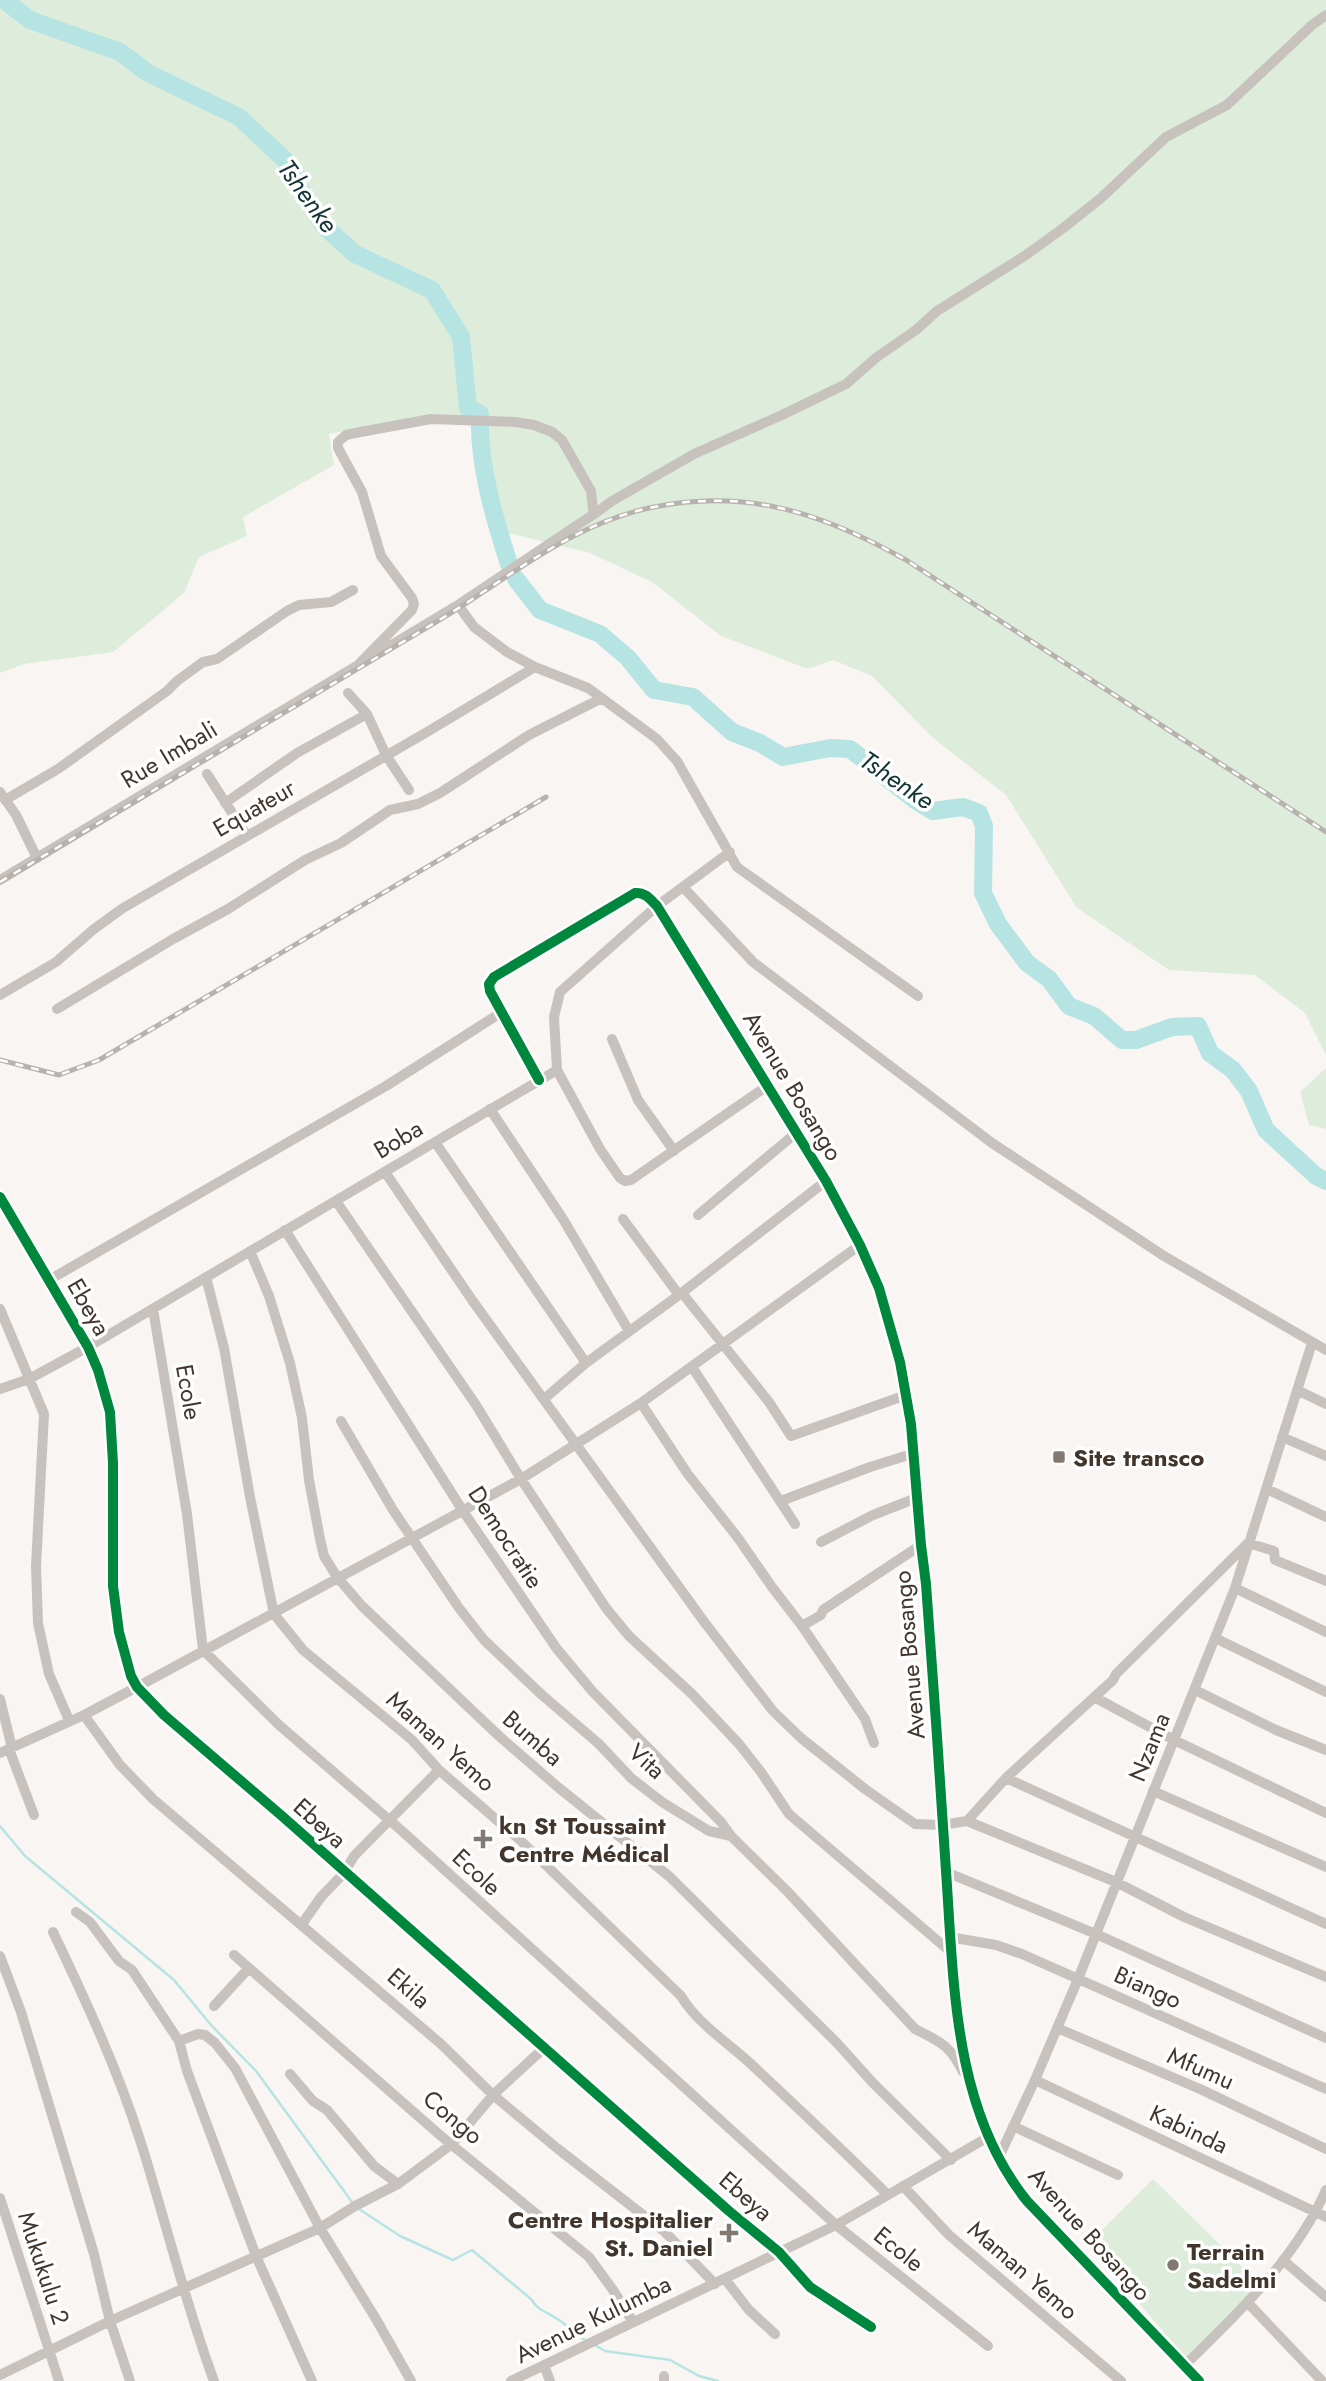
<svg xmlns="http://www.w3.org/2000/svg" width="1326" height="2381" viewBox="0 0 1326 2381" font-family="Jost,sans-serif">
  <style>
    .green { fill: #deeddb }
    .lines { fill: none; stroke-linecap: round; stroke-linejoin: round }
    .stream { stroke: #b6e4e3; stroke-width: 2.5 }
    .river { stroke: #b6e4e3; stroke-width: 18 }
    .minor { stroke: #c8c2be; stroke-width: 10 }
    .rail-casing { stroke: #b7b2ae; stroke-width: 5 }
    .rail { stroke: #fff; stroke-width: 2.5; stroke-dasharray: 8; stroke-linecap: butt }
    .cycleway-casing { stroke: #fff; stroke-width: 15 }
    .cycleway { stroke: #00873e; stroke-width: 10 }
    .poi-dot { fill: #827972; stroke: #fff; stroke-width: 2.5 }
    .labels { text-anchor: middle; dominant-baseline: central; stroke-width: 7; stroke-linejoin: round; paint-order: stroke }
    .street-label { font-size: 24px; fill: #42362c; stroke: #fff }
    .poi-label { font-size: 24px; font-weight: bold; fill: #42362c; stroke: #fff; text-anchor: start }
    .water-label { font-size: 26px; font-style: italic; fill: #143536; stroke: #fff }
  </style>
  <rect width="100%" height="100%" fill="#f8f5f3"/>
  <path class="green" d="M0 0H1326V1055L1305 1013 1255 975 1169 970 1077 908 1006 795 933 738 872 676 833 660 808 669 721 636 652 582 590 553 504 532 481 429 436 414 329 434 334 465 243 517 247 536 199 557 184 593 113 652 24 664 0 673Z
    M1326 1068V1129L1309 1125 1300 1092Z
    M1153 2179 1261 2285 1186 2358 1088 2244Z"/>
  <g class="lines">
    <path class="stream" d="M0 1826 25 1856 174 1980 211 2025 256 2071 352 2202
      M359 2209 400 2236 453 2260 472 2250 531 2299C538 2311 548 2312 559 2320 569 2327 576 2335 587 2341
      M593 2344 605 2351 670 2360 699 2376 718 2381"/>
    <path class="river" d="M4 0 30 20 120 52 148 73 239 117 286 161 294 180 324 226 355 254 432 290 461 337 468 408 480 414C478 464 494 517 509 564
      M516 579 540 610 600 634 628 658 654 690 693 697 732 732 760 743 783 757 830 748 850 749 915 800 933 811 963 807 979 813 984 826 983 893 998 924 1027 963 1049 979 1069 1006 1094 1016 1122 1040H1136L1172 1027 1198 1026 1210 1053 1233 1070 1249 1091 1266 1130 1316 1176 1326 1181"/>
    <path class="minor" d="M458 605 474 627 507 652 535 667 588 688 657 739 677 761 737 867 918 996
      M359 664 412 610 414 604 412 598 381 556 362 492 338 448V442L346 435 355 433 431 419 516 422 534 425 552 432 562 440 591 491 593 510 597 512 612 501 694 454 782 415 846 384 877 357 916 330 937 311 1026 255 1062 229 1101 198 1166 137 1227 105 1312 25 1326 15
      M348 693 367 714 386 755 409 790
      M207 774 247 836
      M0 792 16 815 37 858
      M5 800 58 769 167 691 177 681 203 662 217 659 287 611 299 605 331 602 353 590
      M225 803 297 753 367 714
      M0 880 458 605 597 512
      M683 887 753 962 992 1143 1164 1256 1326 1350
      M0 995 56 962 94 929 123 908 427 732 535 667
      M57 1009 173 939 228 909 305 860 341 843 390 810 418 804 440 793 529 735 602 698
      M612 1039 638 1100 674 1151
      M557 1070 600 1149 620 1178 625 1181 631 1180 767 1086
      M539 1080 490 991 489 984 494 977 635 893C645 892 650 899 657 906L826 1181 860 1245 879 1288 900 1362 911 1424 921 1545 926 1584C933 1680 940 1775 946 1871 954 1983 953 2109 1027 2201L1199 2381
      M490 1109 563 1219 629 1331
      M435 1142 586 1363
      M385 1172 472 1300 627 1515 705 1623 773 1711 801 1738 865 1789 915 1824 942 1825 967 1821 1006 1778 1113 1680 1116 1674 1248 1543 1274 1551 1275 1560 1326 1581
      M0 1197 88 1347 98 1370 110 1412 113 1463V1586L119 1632 131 1676 137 1687 164 1715 282 1816 729 2211 779 2252 810 2287 871 2327
      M336 1201 476 1405 521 1479 606 1608 629 1636 692 1694 739 1744 761 1772 789 1814 952 1953
      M698 1215 796 1133
      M623 1219 679 1295
      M285 1230 463 1511 557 1649 593 1692 721 1822 731 1836
      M250 1251 269 1296 290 1363 302 1418 309 1480 320 1539 324 1556 337 1577 362 1606 499 1736 559 1788 670 1877 837 2043 873 2083 951 2160
      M206 1277 224 1348 250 1497 274 1614 303 1650 412 1740 439 1770 520 1840 681 1996C697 2023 727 2042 751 2064 797 2107 843 2150 888 2195
      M49 1280 386 1086 502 1012
      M682 1293 769 1402 791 1436 906 1395
      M0 1309 44 1414 36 1566 38 1623 49 1674 69 1720
      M153 1309 187 1514 203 1650 279 1725 402 1831 836 2225 988 2346
      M692 1367 795 1524
      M0 1389 29 1379 88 1347 557 1070 554 1017 560 992 657 906 730 852
      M1297 1390 1326 1404
      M544 1399 586 1363 679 1295 826 1181
      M641 1403 687 1473 738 1538 772 1587 802 1626 865 1719 874 1743
      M341 1421 393 1510 459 1608 484 1640 542 1695 599 1744 631 1778 662 1802 709 1831 731 1836 787 1891 915 2029C941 2042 950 2045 963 2072
      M1282 1437 1326 1456
      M1267 1489 1326 1517
      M781 1501 870 1467 915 1453
      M821 1542 873 1515 919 1497
      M1235 1588 1326 1632
      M802 1626 821 1615 823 1610 921 1545
      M1215 1638 1326 1692
      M1195 1690 1276 1730 1326 1750
      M1094 1697 1174 1740 1326 1813
      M0 1699 12 1748
      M84 1715 120 1765 153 1799 441 2044 493 2095 558 2149 665 2232 715 2284
      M9 1749 34 1815
      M0 1753 84 1715 137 1687 521 1479 641 1403 860 1245
      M1006 1778 1326 1924
      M1153 1791 1326 1867
      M967 1821 1116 1882 1184 1917 1326 1977
      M946 1872 1096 1934 1326 2038
      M76 1912 90 1922 119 1961 132 1970 179 2041 187 2071 256 2256 312 2381
      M302 1924 321 1897 344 1873 354 1856 439 1770
      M53 1932C86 2001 118 2070 141 2143 166 2222 185 2303 214 2381
      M949 1937 996 1945 1022 1954 1326 2089
      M234 1955 441 2136 589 2257 613 2290 633 2322
      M0 1956 21 2012 94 2254 110 2321 130 2381
      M214 2006 249 1968
      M1057 2028 1200 2089 1326 2149
      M179 2041 198 2034 205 2035 215 2043 235 2068 320 2228 376 2319 411 2381
      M290 2074 313 2101 327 2110 374 2166 398 2184
      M1035 2080 1326 2217
      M1013 2126 1118 2175
      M999 2157 1035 2080 1078 1979 1235 1588 1312 1343
      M903 2186 949 2235 1121 2381
      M0 2198 59 2381
      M1283 2260 1326 2297
      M725 2279 749 2310 775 2334
      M1248 2303 1322 2381
      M544 2365 550 2381
      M1185 2365C1238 2313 1295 2260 1326 2190
      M0 2375 110 2321 320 2228 355 2206 398 2184 452 2144 493 2095 545 2047
      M511 2381 836 2225 990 2136
      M664 2381V2376"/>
    <defs>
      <path id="rail" d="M0 882C145 795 291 709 436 622 507 580 571 523 654 507 749 488 824 514 906 560L1326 832
        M0 1060 59 1075 99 1060 546 797"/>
    </defs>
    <use href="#rail" class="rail-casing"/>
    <use href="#rail" class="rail"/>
    <defs>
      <path id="cycleway" d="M539 1080 490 991 489 984 494 977 635 893C645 892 650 899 657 906L826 1181 860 1245 879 1288 900 1362 911 1424 921 1545 926 1584C933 1680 940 1775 946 1871 954 1983 953 2109 1027 2201L1199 2381
        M0 1197 88 1347 98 1370 110 1412 113 1463V1586L119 1632 131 1676 137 1687 164 1715 282 1816 729 2211 779 2252 810 2287 871 2327"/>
    </defs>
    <use href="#cycleway" class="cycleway-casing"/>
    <use href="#cycleway" class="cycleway"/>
  </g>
  <g class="poi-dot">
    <rect x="1052" y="1450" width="14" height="14" rx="3.5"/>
    <path d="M479.5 1828.5h7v7h7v7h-7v7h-7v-7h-7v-7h7z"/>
    <path d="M725.5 2222.5h7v7h7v7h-7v7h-7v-7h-7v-7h7z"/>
    <circle cx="1173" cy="2265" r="7"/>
  </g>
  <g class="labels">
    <g class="street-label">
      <text transform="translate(169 754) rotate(-31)">Rue Imbali</text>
      <text transform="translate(254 808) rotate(-30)">Equateur</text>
      <text transform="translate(793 1086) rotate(59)">Avenue Bosango</text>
      <text transform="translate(398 1139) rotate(-31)">Boba</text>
      <text transform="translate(89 1307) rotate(60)">Ebeya</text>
      <text transform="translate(189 1392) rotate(80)">Ecole</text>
      <text transform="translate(506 1537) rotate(57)">Democratie</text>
      <text transform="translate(909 1655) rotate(-95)">Avenue Bosango</text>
      <text transform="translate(533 1738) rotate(41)">Bumba</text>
      <text transform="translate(441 1741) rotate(42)">Maman Yemo</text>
      <text transform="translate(1149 1747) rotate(-68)">Nzama</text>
      <text transform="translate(647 1761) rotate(42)">Vita</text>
      <text transform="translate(320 1823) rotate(42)">Ebeya</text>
      <text transform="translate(477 1872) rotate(43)">Ecole</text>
      <text transform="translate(1148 1987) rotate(24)">Biango</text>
      <text transform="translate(409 1988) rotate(41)">Ekila</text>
      <text transform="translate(1201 2068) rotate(24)">Mfumu</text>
      <text transform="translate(453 2117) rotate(40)">Congo</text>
      <text transform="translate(1189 2129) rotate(25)">Kabinda</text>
      <text transform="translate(746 2196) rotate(41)">Ebeya</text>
      <text transform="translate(1090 2234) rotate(48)">Avenue Bosango</text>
      <text transform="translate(899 2249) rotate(39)">Ecole</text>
      <text transform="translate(44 2268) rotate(72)">Mukukulu 2</text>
      <text transform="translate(1023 2270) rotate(41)">Maman Yemo</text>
      <text transform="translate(593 2319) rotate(-26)">Avenue Kulumba</text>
    </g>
    <g class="poi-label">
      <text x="1073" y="1457">Site transco</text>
      <text x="499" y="1825">kn St Toussaint<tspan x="499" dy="28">Centre Médical</tspan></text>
      <text x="713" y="2219" text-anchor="end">Centre Hospitalier<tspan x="713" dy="28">St. Daniel</tspan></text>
      <text x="1187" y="2251">Terrain<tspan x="1187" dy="28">Sadelmi</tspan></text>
    </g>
    <g class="water-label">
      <text transform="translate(308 196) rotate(54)">Tshenke</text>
      <text transform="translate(897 780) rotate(34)">Tshenke</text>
    </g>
  </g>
</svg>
